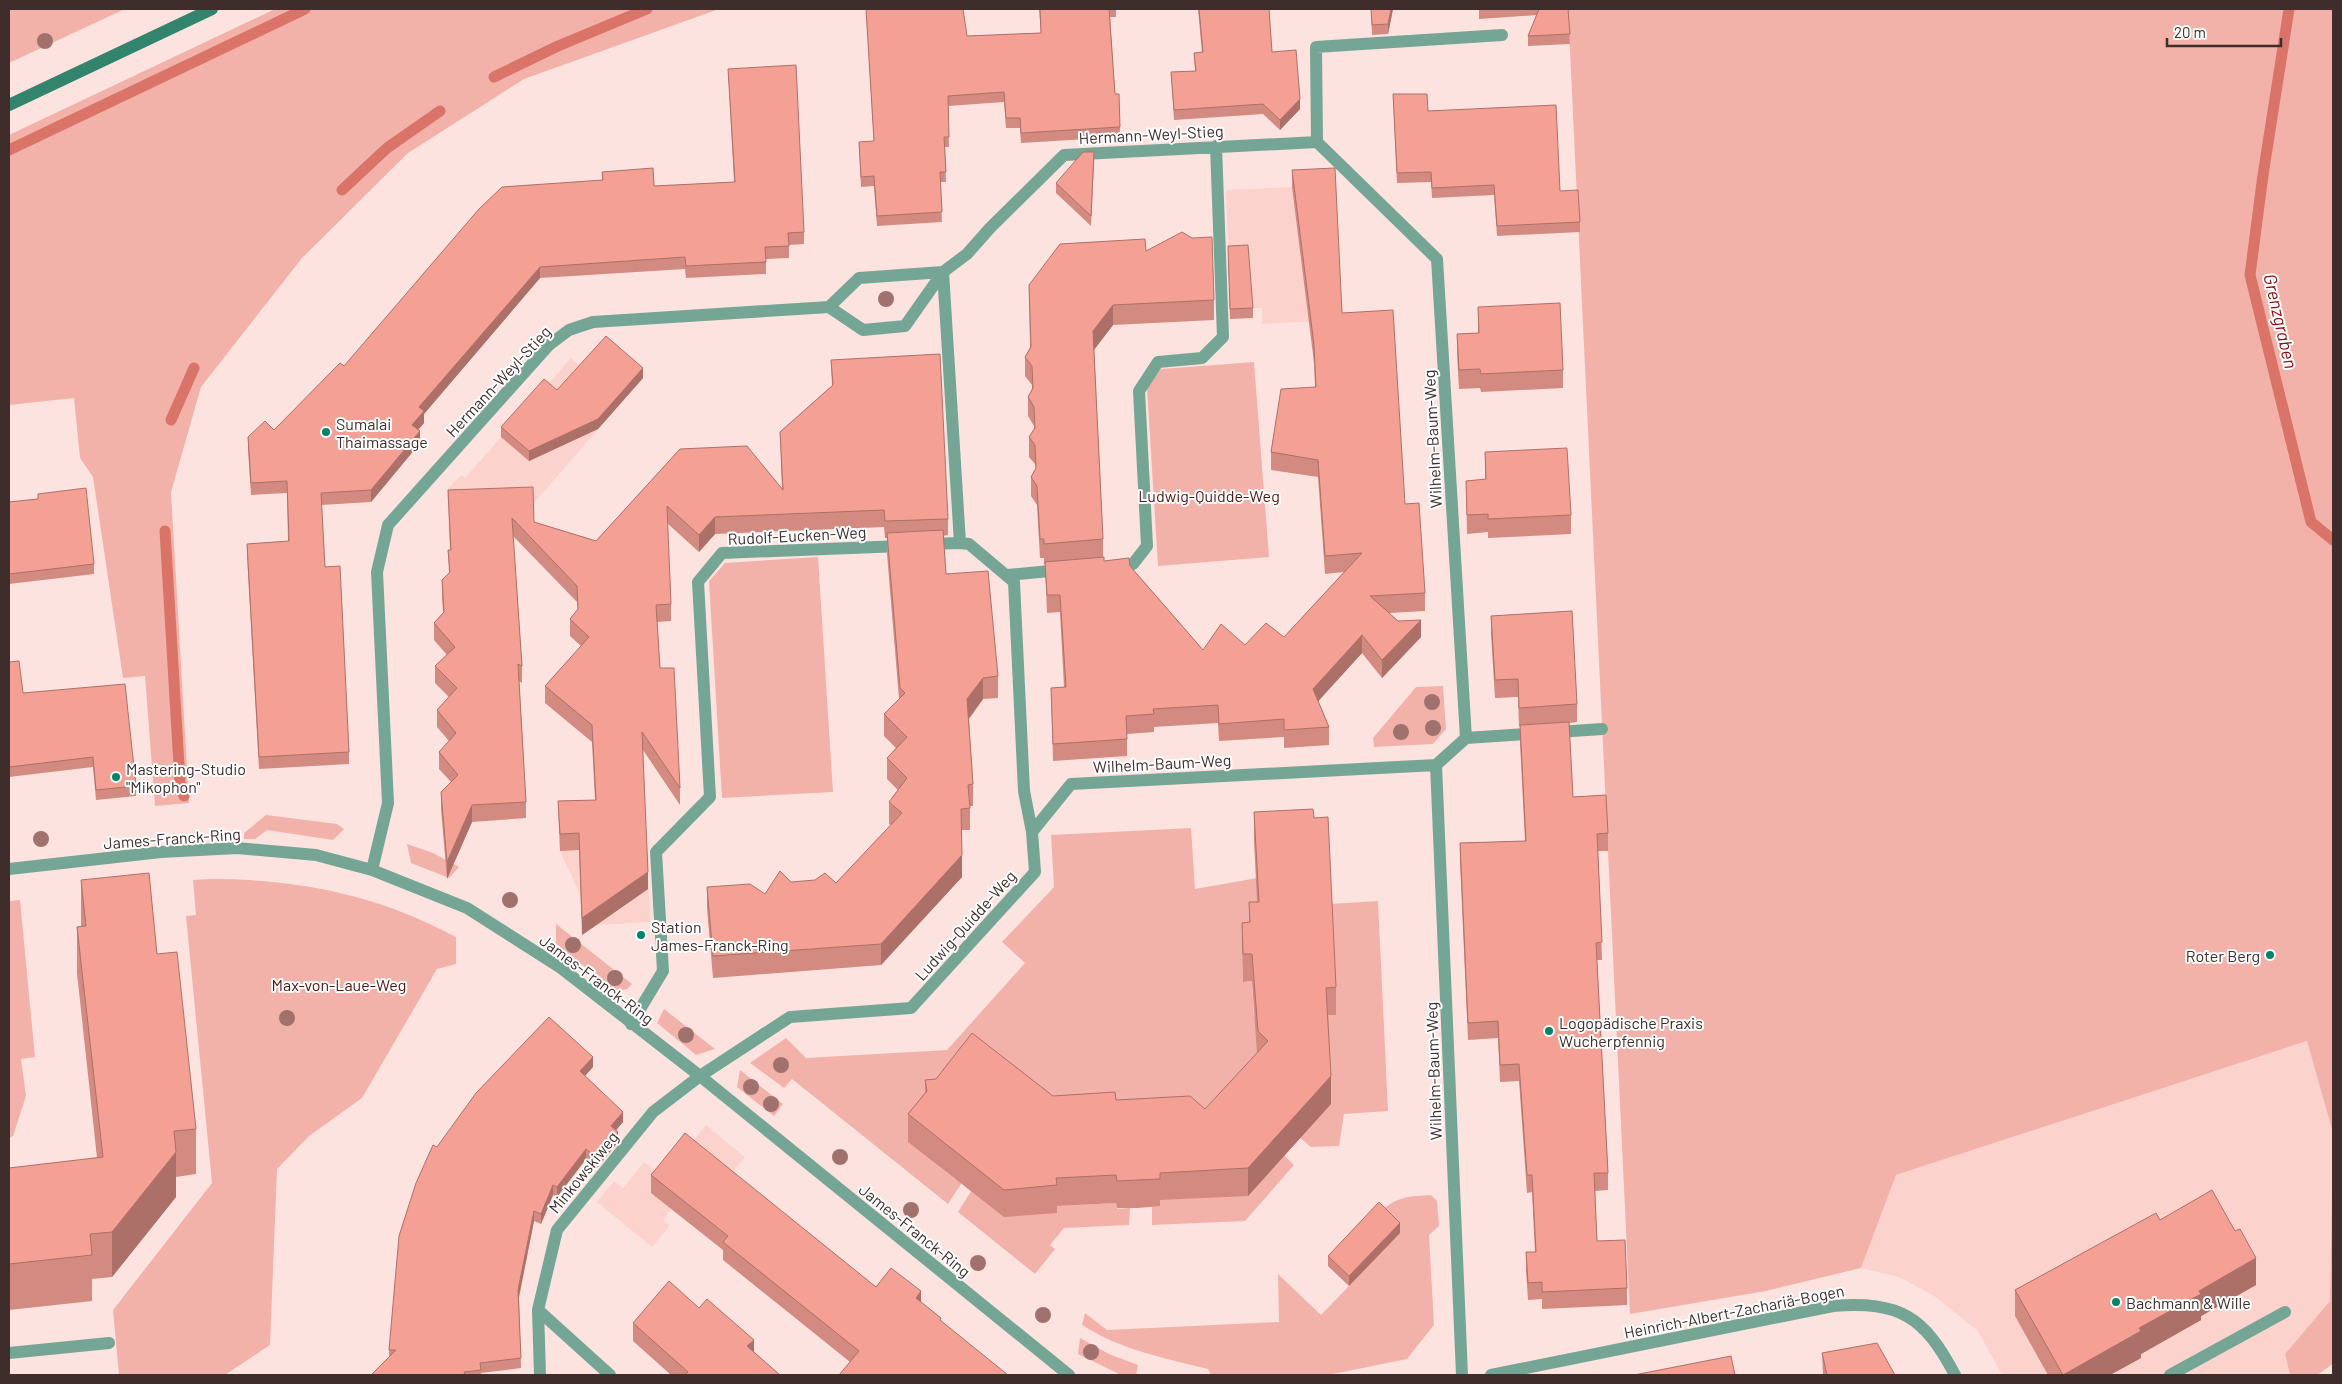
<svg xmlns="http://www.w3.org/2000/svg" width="2342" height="1384" viewBox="0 0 2342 1384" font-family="Barlow,sans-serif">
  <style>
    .built { fill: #fcd2cc }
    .green { fill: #f3b2a9 }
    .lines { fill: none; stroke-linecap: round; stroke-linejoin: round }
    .stream { stroke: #da7468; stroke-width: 11 }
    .lane { stroke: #75a695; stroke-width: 12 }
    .street { stroke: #75a695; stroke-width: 12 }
    .secondary { stroke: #32846c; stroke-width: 12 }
    .tree { fill: #a0716d }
    .wall { fill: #d38a80 }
    .shaded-wall { fill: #ac7068 }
    .building { fill: #f5a095; stroke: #ac7068 }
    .poi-dot { fill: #008569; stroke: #fff; stroke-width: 2 }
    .labels { text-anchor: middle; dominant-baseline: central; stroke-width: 4; stroke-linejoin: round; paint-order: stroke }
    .street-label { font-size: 16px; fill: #3e2d2b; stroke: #fff }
    .poi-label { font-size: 16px; fill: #3e2d2b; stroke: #fff; text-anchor: start }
    .park-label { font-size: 16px; fill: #541410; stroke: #fff }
    .water-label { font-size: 18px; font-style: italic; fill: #8d0b0e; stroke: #fff }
  </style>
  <rect width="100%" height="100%" fill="#fde3df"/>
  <path class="built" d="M1335 185 1342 320 1262 324V308L1231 309 1226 190Z
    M571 358 584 370 630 368 643 378 533 504 534 535 449 539 447 490 461 475 465 478Z
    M645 814 650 922 582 926 580 894 560 851 558 818Z
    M2307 1041 2333 1133 2330 1301 2285 1354 2290 1375H2002L1978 1331 1934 1296 1899 1277 1861 1268 1896 1175Z
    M706 1125 745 1157 703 1210 683 1194 663 1220 670 1225 652 1247 597 1202 614 1181 623 1188 644 1162 664 1177Z"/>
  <path class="green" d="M9 9H125L9 63Z
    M275 9H719L524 79 408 153 302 258 201 387 171 492 189 803 155 806 145 676 123 678 93 477 80 458 74 398 9 405V135Z
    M1568 9H2333V1364L2317 1375H2290L2285 1354 2330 1301 2333 1133 2307 1041 1896 1175 1861 1268 1766 1291 1630 1314Z
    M1254 362 1269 557 1158 566 1147 387 1161 369Z
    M818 557 833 792 722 798 709 581 725 563Z
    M1443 686 1446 729 1433 744 1374 747 1373 738 1416 687Z
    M266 815 337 824 344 829 333 840 267 830 255 839H244V833Z
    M1191 828 1195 889 1257 878 1259 929 1242 951 1243 982 1252 981 1254 1015 1265 1026 1266 1046 1195 1128 908 1141 956 1180 965 1178 948 1204 792 1079 784 1088 750 1063 786 1038 806 1058 947 1050 1025 963 1002 942 1054 887 1051 835Z
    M407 844 433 853 459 867 449 878 411 863Z
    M209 879C298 879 376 894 456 937V964L437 969 362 1098 309 1136 277 1169 270 1345 225 1375H119L113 1310 212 1183 186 916 196 915 193 880Z
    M20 900 35 1057 21 1059 26 1096 13 1136 9 1138V901Z
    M1378 901 1388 1111 1344 1114 1339 1146 1311 1147 1300 1138 1326 1015 1330 904Z
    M556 924 632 984 627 989 617 992 556 944Z
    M664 1009 715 1049 696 1055 657 1023Z
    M740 1070 783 1104 774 1116 737 1087Z
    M1284 1155 1294 1165 1245 1221 1152 1225V1207L1160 1200Z
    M975 1185 1056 1206 1116 1203 1117 1209 1130 1208 1129 1225 1064 1228 1050 1245 1055 1249 1035 1274 958 1212Z
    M1431 1195 1437 1201 1439 1226 1429 1235 1434 1325 1407 1359 1328 1375H1211L1208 1369C1164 1358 1121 1350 1082 1325L1085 1313 1107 1330 1279 1322 1278 1274 1321 1315 1400 1233 1379 1212C1398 1197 1407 1196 1431 1195Z
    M1080 1338 1109 1354 1138 1365 1136 1375 1119 1374 1078 1354Z"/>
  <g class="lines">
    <path class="stream" d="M2289 9 2263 175 2250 275 2311 522 2333 540
      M494 77 558 46 647 9
      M9 150 305 9
      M342 190 387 148 440 111
      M171 420 194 368
      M165 531 180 782 184 796"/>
    <path class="lane" d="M2170 1375 2285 1312"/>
    <path class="street" d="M1317 142 1316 47 1502 35
      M927 544 960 543 943 272 967 254 990 228 1064 155 1317 142 1437 259 1466 738 1436 765 1462 1375
      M1115 566 1133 564 1147 546 1139 391 1158 362 1202 358 1223 337 1216 146
      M1008 575 1060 570
      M1466 738 1602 729
      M1032 832 1071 784 1436 765
      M9 869 161 852 237 848 316 855 372 870 467 908 561 968 700 1076 1069 1375
      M372 870 388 803 377 572 388 525 549 345 569 330 593 322 829 307 859 278 943 272 905 326 863 330 829 307
      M631 1024 663 971 656 852 710 797 698 582 722 553 902 546
      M538 1310 610 1375
      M9 1353 109 1343
      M540 1375 538 1310 557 1230 653 1112 700 1076 790 1017 911 1008 1035 872 1032 832 1024 791 1014 582 969 544 960 543
      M1491 1375 1833 1306C1900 1301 1924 1316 1955 1375"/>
    <path class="secondary" d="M9 105 212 9"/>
  </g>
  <g class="tree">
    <circle cx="45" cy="41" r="8"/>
    <circle cx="886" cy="299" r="8"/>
    <circle cx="1432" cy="702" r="8"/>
    <circle cx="1433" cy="728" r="8"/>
    <circle cx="1401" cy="732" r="8"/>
    <circle cx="41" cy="839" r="8"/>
    <circle cx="510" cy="900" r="8"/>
    <circle cx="573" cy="945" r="8"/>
    <circle cx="615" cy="978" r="8"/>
    <circle cx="287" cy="1018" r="8"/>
    <circle cx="686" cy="1035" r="8"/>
    <circle cx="781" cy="1065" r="8"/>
    <circle cx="751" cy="1087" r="8"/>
    <circle cx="771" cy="1104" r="8"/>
    <circle cx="840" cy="1157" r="8"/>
    <circle cx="911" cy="1210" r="8"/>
    <circle cx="978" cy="1263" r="8"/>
    <circle cx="1043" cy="1315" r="8"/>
    <circle cx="1091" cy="1352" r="8"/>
  </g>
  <path class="wall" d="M866 9 967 36 1041 33 1039 9H1116V17H1110L1115 94 1120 127V137L1021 143 1020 128H1006L1004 102 948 106 949 147H945L946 182H940L942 222 877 226 874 186 861 187 859 142H874Z
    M1198 9H1269L1272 52 1300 109 1280 130 1263 114 1174 120 1171 72 1195 71 1194 53H1202Z
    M1371 9H1393L1388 34 1372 35Z
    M1479 9H1568L1570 44 1528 46V36L1537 15 1479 19Z
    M728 69 804 232V244L789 245V258L766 259V274L686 278 685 269 540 278 424 414V423L418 430 420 443 371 502 321 505 325 567 349 752V764L259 769 247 555V544L288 541 287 493 251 495 248 449V437L274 430 344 366 602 180V172L654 186 734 182Z
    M1393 94 1428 111 1560 191 1580 222V232L1497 236 1494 195 1432 198 1431 182 1397 183Z
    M1094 162 1091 226 1056 193V183Z
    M1292 170 1342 313 1405 504 1425 593V611L1389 613 1398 621 1421 637 1382 678 1362 653 1318 701 1329 727V745L1284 748V737L1219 741 1218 723 1154 727V732L1127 734V756L1053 761 1051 688 1064 687 1060 612 1047 613 1045 564H1044V558H1040L1037 505 1031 496V477L1036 469 1035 464 1029 457V437L1034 429V426L1028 416V397L1032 389V385L1025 376V357L1030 348 1029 285 1146 251 1214 300V320L1113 325 1094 350 1103 539V557L1104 561 1130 566 1203 650 1245 645 1284 637 1344 572 1325 574 1318 477 1271 470V452L1315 387 1314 363 1292 187Z
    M1228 256 1253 308V318L1230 319Z
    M1478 307 1563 370V388L1481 392 1480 388 1459 389 1457 353V334L1478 333Z
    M831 360 948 519V535L943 536 946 574 998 676V698L983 699 969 719 973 784V806H970V830H962V877L881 965 713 978 707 908V887L765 894 791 882 836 883 891 825 889 824V802L898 790 887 779V758L896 748 884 736V714L899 699 887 554V538H885L884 527 715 534 699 552 667 523 671 604V621L657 622 660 668 680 788V805L643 750 648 889 582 935 579 850 560 851 558 801 595 800 592 742 545 703V686L581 646 570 636V619L578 610 577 602 513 536 522 666V683L519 681 526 802V818L472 822 447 879 441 809V792L451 782 439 769V752L449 741 437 727V710L449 697 435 683V666L447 655 434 640V623L443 613 442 597V580L449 573 448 550H450L448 490 534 522 596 541 680 449 782 489 780 432 832 386Z
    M643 378 598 429 529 461 501 437V427Z
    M1485 452 1571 515V534L1488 538V532L1467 534 1466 481 1485 479Z
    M38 494 94 564V574L9 584V502L38 499Z
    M1491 616 1577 704V722L1569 723 1573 797 1608 833V851H1598L1602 960H1597L1608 1173V1190L1595 1191 1597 1241 1627 1288V1305L1542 1309V1299L1528 1300 1526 1270V1252H1535L1532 1192 1527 1193 1519 1081 1500 1082 1498 1038 1468 1040 1460 861V843L1525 841 1520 743V726H1519L1518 697 1495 698 1491 634Z
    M9 662 23 693 136 786V796L96 800 93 767 9 777Z
    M1254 812 1336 987V1015H1328L1331 1104 1248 1196 1160 1200V1206L1138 1208H1117L1116 1203 1057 1206V1213L1004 1217 908 1142V1114L925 1093V1080L1053 1096 1116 1100 1205 1109 1257 1053 1252 981 1243 982 1242 950V923L1249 922V902H1257L1254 840Z
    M81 880 157 954 196 1129V1174L176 1177V1197L112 1277 92 1279V1301L9 1310V1168L97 1158 77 973V927L81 926Z
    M593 1067 585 1076 623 1122 616 1130 618 1142 597 1168 586 1159 557 1197 553 1195 541 1224 534 1221 519 1298 521 1368 481 1373V1375H371L389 1357V1350L437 1147Z
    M651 1175 876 1287 921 1291 850 1362 723 1260V1250L651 1193Z
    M2160 1220 2256 1285 2201 1316V1320L2141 1354V1358L2110 1375H2048L2015 1316V1290Z
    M1400 1233 1349 1286 1328 1266V1256Z
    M699 1308 754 1352 780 1375H671L633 1341V1323Z
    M1822 1353 1895 1375H1823Z"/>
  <path class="shaded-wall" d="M1391 9H1393L1388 34V24Z
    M1300 99V109L1280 130V120Z
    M540 267V278L424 414V423L412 437V425L419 407Z
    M1113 305V325L1093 351V331Z
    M643 368V378L598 429 529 461V451Z
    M420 431V443L371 502V490Z
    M715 517V534L699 552V535Z
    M1421 620V637L1382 678V660Z
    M1362 635V653L1313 707V689Z
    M983 678V699L967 721V699Z
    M472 805V822L447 879V862Z
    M962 855V877L881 965V944Z
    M648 872V889L582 935V918Z
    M593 1057V1067L580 1081V1071Z
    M1331 1076V1104L1248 1196V1168Z
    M623 1112V1122L611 1136V1126Z
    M618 1132V1142L597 1168V1158Z
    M586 1149V1159L557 1197V1187Z
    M176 1152V1197L112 1277V1232Z
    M553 1185V1195L541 1224V1214Z
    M534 1211V1221L518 1300V1290Z
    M1400 1223V1233L1349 1286V1276Z
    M2256 1258V1285L2201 1316V1320L2141 1354V1358L2110 1375H2063L2199 1291Z
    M921 1291V1310L916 1298Z
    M754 1340V1358L747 1346Z"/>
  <path class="building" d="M866 9H963L967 36 1041 33 1040 9H1109L1115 94H1119L1120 127 1021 133 1020 118H1006L1004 92 948 96 949 137H944L946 172H940L942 212 877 216 874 176 861 177 859 142 874 141Z
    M1199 9H1269L1272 52 1296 50 1300 99 1280 120 1263 104 1174 110 1171 72 1196 71 1194 53 1203 52Z
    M1371 9H1391L1388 24 1372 25Z
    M1539 9H1568L1570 34 1528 36Z
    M796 65 804 232 788 233 789 246 765 247 766 262 686 266 685 257 540 267 419 407 424 411 412 425 420 431 371 490 321 493 325 567 340 566 349 752 259 757 247 544 289 541 287 481 251 483 248 437 265 421 274 430 340 363 344 366 479 209 502 187 603 180 602 172 653 168 654 186 735 182 728 69Z
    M1393 94H1427L1428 111 1556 105 1560 191 1578 190 1580 222 1497 226 1494 185 1432 188 1431 172 1397 173Z
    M1083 152H1094L1091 216 1056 183Z
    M1335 168 1342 313 1393 310 1405 504 1419 503 1425 593 1370 596 1398 621 1421 620 1382 660 1362 635 1313 689 1329 727 1284 730V719L1219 724 1218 705 1153 709 1154 714 1126 716 1127 739 1053 744 1051 688 1066 687 1060 595H1047L1045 562 1104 557V561L1129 558 1130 566 1203 650 1221 624 1245 645 1266 623 1284 637 1362 553 1325 556 1318 460 1271 452 1281 389 1316 387 1314 345 1292 170Z
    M1182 232 1192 238 1212 237 1214 300 1113 305 1093 331 1103 539 1044 544V539H1040L1037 486 1031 477 1036 468 1035 445 1029 437 1035 428 1034 407 1028 397 1033 388 1032 366 1025 357 1031 347 1029 285 1060 244 1145 239 1146 251Z
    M1248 245 1253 308 1230 309 1228 246Z
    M1560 303 1563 370 1481 374 1480 369 1459 370 1457 334 1479 333 1478 307Z
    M606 336 643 368 598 419 529 451 501 427 544 379 557 390Z
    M940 354 948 519 885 521 884 510 715 517 699 535 667 506 671 604 656 605 660 668H674L680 788 642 732 648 872 582 918 579 833 560 834 558 801 596 800 592 725 545 686 589 637 570 619 578 609 577 586 512 518 522 666 518 664 526 802 472 805 447 862 441 792 458 775 439 752 456 733 437 710 457 688 435 666 455 647 434 623 444 612 442 580 450 572 448 550H451L448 490 533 487 534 522 596 541 680 449 747 446 783 490 780 432 833 385 831 360Z
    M1567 448 1571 515 1488 519V514L1467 515 1466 481 1486 479 1485 452Z
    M86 488 94 564 9 574V502L38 499V494Z
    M943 530 946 574 988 571 998 676 983 678 967 699 973 784 968 785 970 808 961 809 962 855 881 944 713 956 707 887 750 884 765 894 780 871 791 882 815 880 825 873 836 883 902 813 889 802 907 778 887 758 907 737 884 714 905 693 900 688 887 533Z
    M1572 611 1577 704 1519 708 1518 679 1495 680 1491 616Z
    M19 661 23 693 125 684 136 786 96 790 93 757 9 767V662Z
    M1569 722 1573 797 1606 795 1608 833 1597 834 1602 942 1596 943 1608 1173H1594L1597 1241 1625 1240 1627 1288 1542 1292V1282L1528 1283 1526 1252H1536L1532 1175H1527L1519 1064 1500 1065 1498 1021 1468 1023 1460 843 1526 841 1520 725Z
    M1313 809 1314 818 1328 817 1336 987 1326 988 1331 1076 1248 1168 1160 1173V1179L1138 1180 1117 1181 1116 1175 1056 1178 1057 1185 1004 1190 908 1114 927 1091 925 1080 936 1079 972 1033 1053 1096 1115 1092 1116 1100 1190 1096 1205 1109 1268 1041 1258 1031 1252 954H1243L1242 923 1250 922 1249 902H1259L1254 812Z
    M149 873 157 954 177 952 196 1129 174 1131 176 1152 112 1232 90 1234 92 1255 9 1264V1168L103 1157 77 927 86 926 81 880Z
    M549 1017 593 1057 580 1071 623 1112 611 1126 618 1132 597 1158 586 1149 557 1187 553 1185 541 1214 534 1211 518 1290 521 1358 480 1363 481 1370 464 1372 465 1375H371L396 1350H389L399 1236 416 1183 433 1145 437 1147 476 1093Z
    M685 1133 876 1287 891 1268 921 1291 916 1298 941 1318 940 1320 1008 1375H839L859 1351 723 1242 728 1236 651 1175Z
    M2212 1190 2235 1231 2240 1229 2256 1258 2199 1291 2201 1294 2139 1328 2141 1331 2063 1375 2015 1290 2156 1213 2160 1220Z
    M1379 1202 1400 1223 1349 1276 1328 1256Z
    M669 1281 699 1308 707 1299 754 1340 747 1346 780 1375H685L688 1372 633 1323Z
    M1877 1343 1895 1375H1827L1822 1353Z
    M1731 1356 1735 1375H1634Z"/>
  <g class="poi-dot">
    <circle cx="326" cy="432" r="5"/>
    <circle cx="116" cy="777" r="5"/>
    <circle cx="641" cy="935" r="5"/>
    <circle cx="2270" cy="955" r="5"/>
    <circle cx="1549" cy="1031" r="5"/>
    <circle cx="2116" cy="1302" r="5"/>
  </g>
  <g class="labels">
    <g class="street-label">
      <text transform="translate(1151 134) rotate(-3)">Hermann-Weyl-Stieg</text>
      <text transform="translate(498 381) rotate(-47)">Hermann-Weyl-Stieg</text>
      <text transform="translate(1432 439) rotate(-93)">Wilhelm-Baum-Weg</text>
      <text transform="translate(797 535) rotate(-3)">Rudolf-Eucken-Weg</text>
      <text transform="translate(1162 763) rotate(-3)">Wilhelm-Baum-Weg</text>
      <text transform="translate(172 838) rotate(-4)">James-Franck-Ring</text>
      <text transform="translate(965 925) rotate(-48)">Ludwig-Quidde-Weg</text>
      <text transform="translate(597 979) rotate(37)">James-Franck-Ring</text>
      <text transform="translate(1433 1071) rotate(-92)">Wilhelm-Baum-Weg</text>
      <text transform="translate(583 1172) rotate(-51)">Minkowskiweg</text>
      <text transform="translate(915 1230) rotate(39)">James-Franck-Ring</text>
      <text transform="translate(1734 1311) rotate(-11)">Heinrich-Albert-Zachariä-Bogen</text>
    </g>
    <g class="poi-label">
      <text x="336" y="423">Sumalai<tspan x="336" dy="18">Thaimassage</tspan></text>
      <text x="126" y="768">Mastering-Studio<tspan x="126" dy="18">"Mikophon"</tspan></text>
      <text x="651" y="926">Station<tspan x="651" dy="18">James-Franck-Ring</tspan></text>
      <text x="2260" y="955" text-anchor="end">Roter Berg</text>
      <text x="1559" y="1022">Logopädische Praxis<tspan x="1559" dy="18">Wucherpfennig</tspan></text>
      <text x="2126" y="1302">Bachmann &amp; Wille</text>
    </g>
    <g class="park-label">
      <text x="1209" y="495">Ludwig-Quidde-Weg</text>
      <text x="339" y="984">Max-von-Laue-Weg</text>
    </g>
    <g class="water-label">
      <text transform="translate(2281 321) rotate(77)">Grenzgraben</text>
    </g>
  </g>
  <rect width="2342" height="1384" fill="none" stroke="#3e2d2b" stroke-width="20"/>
  <path d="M2167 38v8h114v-8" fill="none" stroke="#3e2d2b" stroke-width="2.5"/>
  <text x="2174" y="38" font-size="15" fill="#3e2d2b" stroke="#ffffff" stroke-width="4" paint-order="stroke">20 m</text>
</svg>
